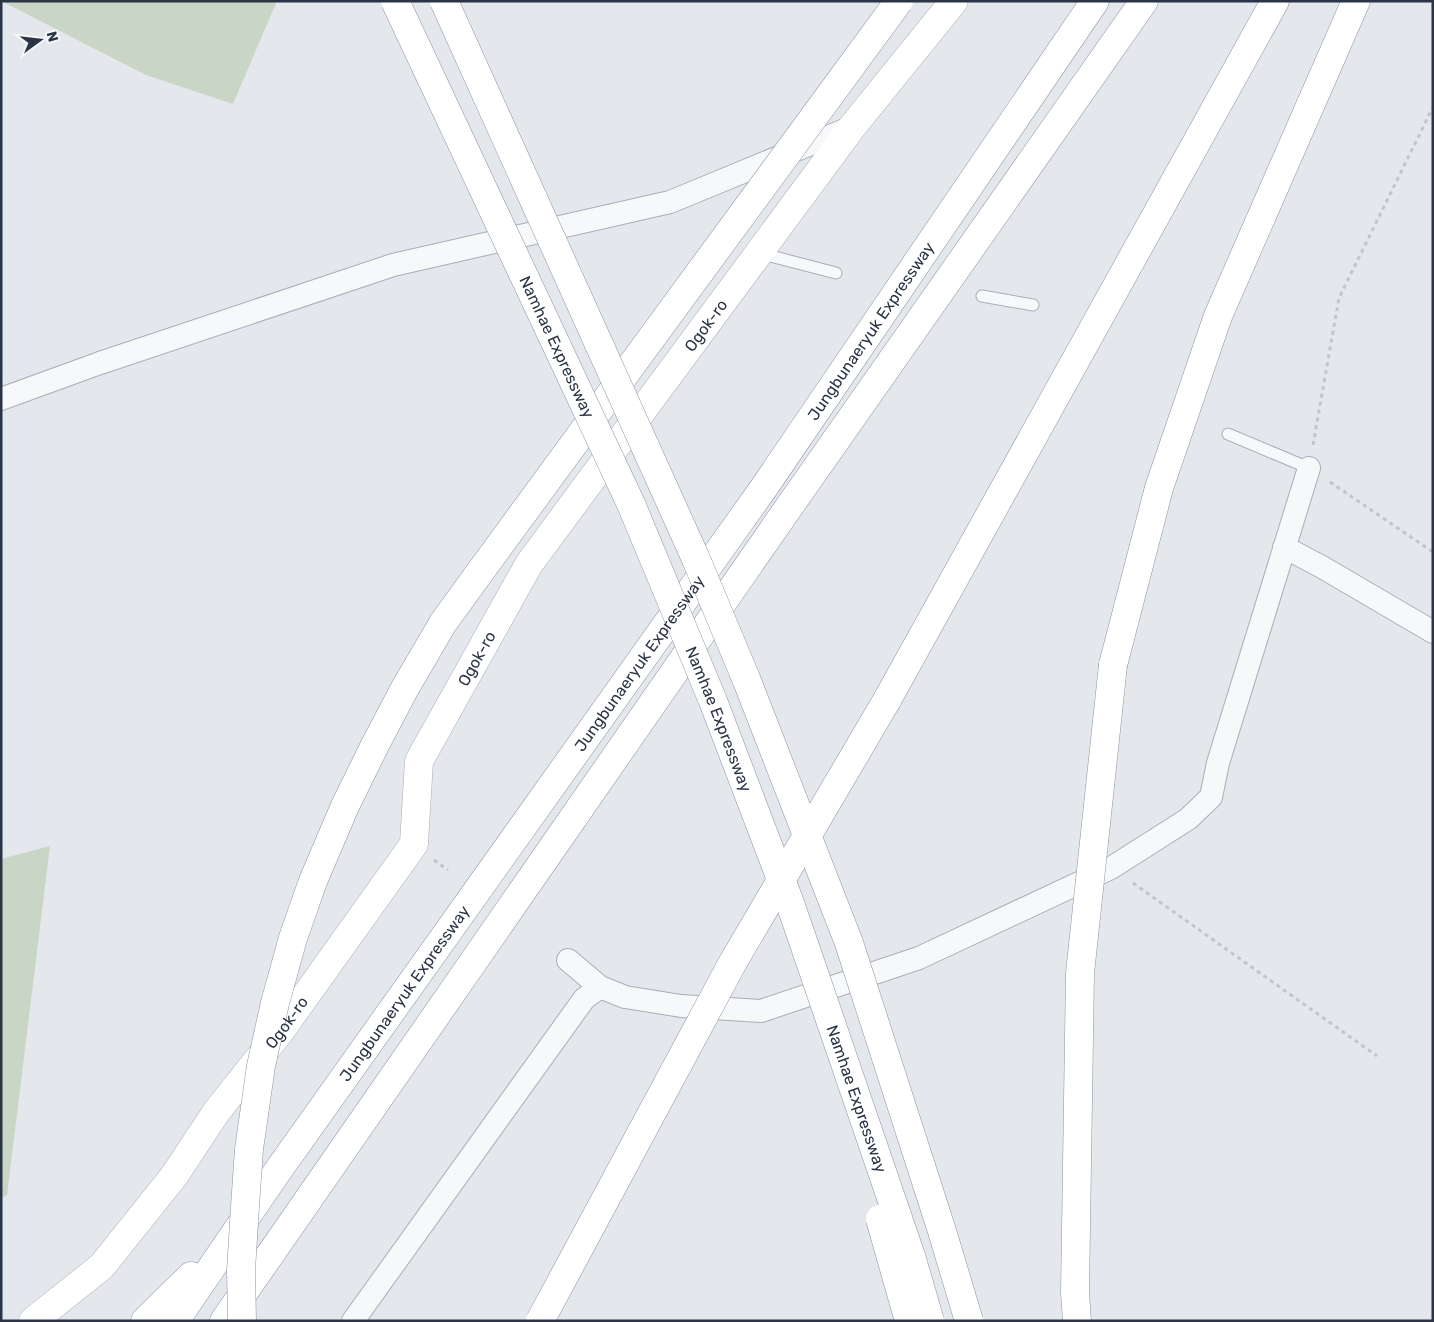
<svg xmlns="http://www.w3.org/2000/svg" width="1434" height="1322" viewBox="0 0 1434 1322" font-family="Rubik,sans-serif">
  <style>
    .green { fill: #c9d6c5 }
    .lines { fill: none; stroke-linecap: round; stroke-linejoin: round }
    .lane-casing { stroke: #a9aeb7; stroke-width: 13 }
    .street-casing { stroke: #a9aeb7; stroke-width: 24 }
    .secondary-casing { stroke: #a9aeb7; stroke-width: 29 }
    .highway-casing { stroke: #8b94a3; stroke-width: 29 }
    .path { stroke: #c2c5cb; stroke-width: 3; stroke-dasharray: 4 4; stroke-linecap: butt }
    .lane { stroke: #f7f8fa; stroke-width: 11 }
    .street { stroke: #f7f8fa; stroke-width: 22 }
    .secondary { stroke: #fff; stroke-width: 28 }
    .highway { stroke: #fff; stroke-width: 28 }
    .highway-bridge-casing { stroke: #8b94a3; stroke-width: 29; stroke-linecap: butt }
    .highway-bridge { stroke: #fff; stroke-width: 28 }
    .labels { text-anchor: middle; dominant-baseline: central; stroke-width: 5; stroke-linejoin: round; paint-order: stroke }
    .street-label { font-size: 16px; fill: #2b3445; stroke: #f4f6f9 }
  </style>
  <rect width="100%" height="100%" fill="#e4e7ec"/>
  <path class="green" d="M1 1H277L233 104 146 75Z
    M50 846 7 1195 1 1198V859Z"/>
  <g class="lines">
    <defs>
      <path id="lane" d="M759 253 836 273
        M982 296 1033 305
        M1228 434 1309 468"/>
      <path id="street" d="M1 399 100 363 393 265 670 202 852 127
        M1284 547 1322 567 1433 632
        M568 960 600 987 625 997 681 1006 761 1011 919 958 1111 868 1188 819 1211 797 1218 763 1309 468
        M353 1321 584 999 600 987"/>
      <g id="secondary">
        <path id="s1" d="M33 1321 102 1266 174 1176 217 1111 279 1033 414 844 419 761 529 564 852 127 954 1"/>
      </g>
      <g id="highway">
        <path d="M480 572 675 306"/>
        <path d="M1113 665 1159 488 1218 316 1356 1"/>
        <path d="M887 700 1275 1"/>
        <path d="M145 1321 191 1276"/>
        <path id="s2" d="M175 1321 277 1172 763 489 1095 1"/>
        <path d="M224 1321 782 517 1144 1"/>
      </g>
    </defs>
    <use href="#lane" class="lane-casing"/>
    <use href="#street" class="street-casing"/>
    <use href="#secondary" class="secondary-casing"/>
    <use href="#highway" class="highway-casing"/>
    <path class="path" d="M1313 445 1339 298 1433 107
      M1330 482 1433 552
      M434 860 448 870
      M1133 883 1377 1056"/>
    <use href="#lane" class="lane"/>
    <use href="#street" class="street"/>
    <use href="#secondary" class="secondary"/>
    <use href="#highway" class="highway"/>
    <defs>
      <g id="highway-bridge">
        <path id="s3" d="M395 1 631 504 713 701 790 903 911 1256 930 1321"/>
        <path d="M444 1 696 559 747 681 849 943 942 1231 969 1321"/>
        <path d="M675 306 899 1"/>
        <path d="M880 1219 909 1321"/>
        <path d="M242 1321 241 1270 245 1207 249 1149 261 1066 275 1003 293 938 313 881 345 806 375 745 405 688 443 623 480 572"/>
        <path d="M540 1321 733 962 887 700"/>
        <path d="M1077 1321 1075 1293 1080 973 1113 665"/>
      </g>
    </defs>
    <use href="#highway-bridge" class="highway-bridge-casing"/>
    <use href="#highway-bridge" class="highway-bridge"/>
  </g>
  <g class="labels">
    <g class="street-label">
      <text stroke="none"><textPath href="#s1" startOffset="1219">Ogok-ro</textPath></text>
      <text stroke="none"><textPath href="#s2" startOffset="1210">Jungbunaeryuk Expressway</textPath></text>
      <text stroke="none"><textPath href="#s3" startOffset="382">Namhae Expressway</textPath></text>
      <text stroke="none"><textPath href="#s1" startOffset="814">Ogok-ro</textPath></text>
      <text stroke="none"><textPath href="#s2" startOffset="805">Jungbunaeryuk Expressway</textPath></text>
      <text stroke="none"><textPath href="#s3" startOffset="788">Namhae Expressway</textPath></text>
      <text stroke="none"><textPath href="#s2" startOffset="400">Jungbunaeryuk Expressway</textPath></text>
      <text stroke="none"><textPath href="#s1" startOffset="394">Ogok-ro</textPath></text>
      <text stroke="none"><textPath href="#s3" startOffset="1192">Namhae Expressway</textPath></text>
    </g>
  </g>
  <rect width="1434" height="1322" fill="none" stroke="#2b3445" stroke-width="5"/>
  <g transform="translate(40 40) rotate(75)" stroke="#f4f6f9" stroke-width="4" paint-order="stroke">
  <path d="M0-4L9 19L0 12L-9 19Z" fill="#2b3445"/>
  <text y="-8" font-size="14" font-weight="bold" text-anchor="middle" fill="#2b3445">N</text>
  </g>
</svg>
